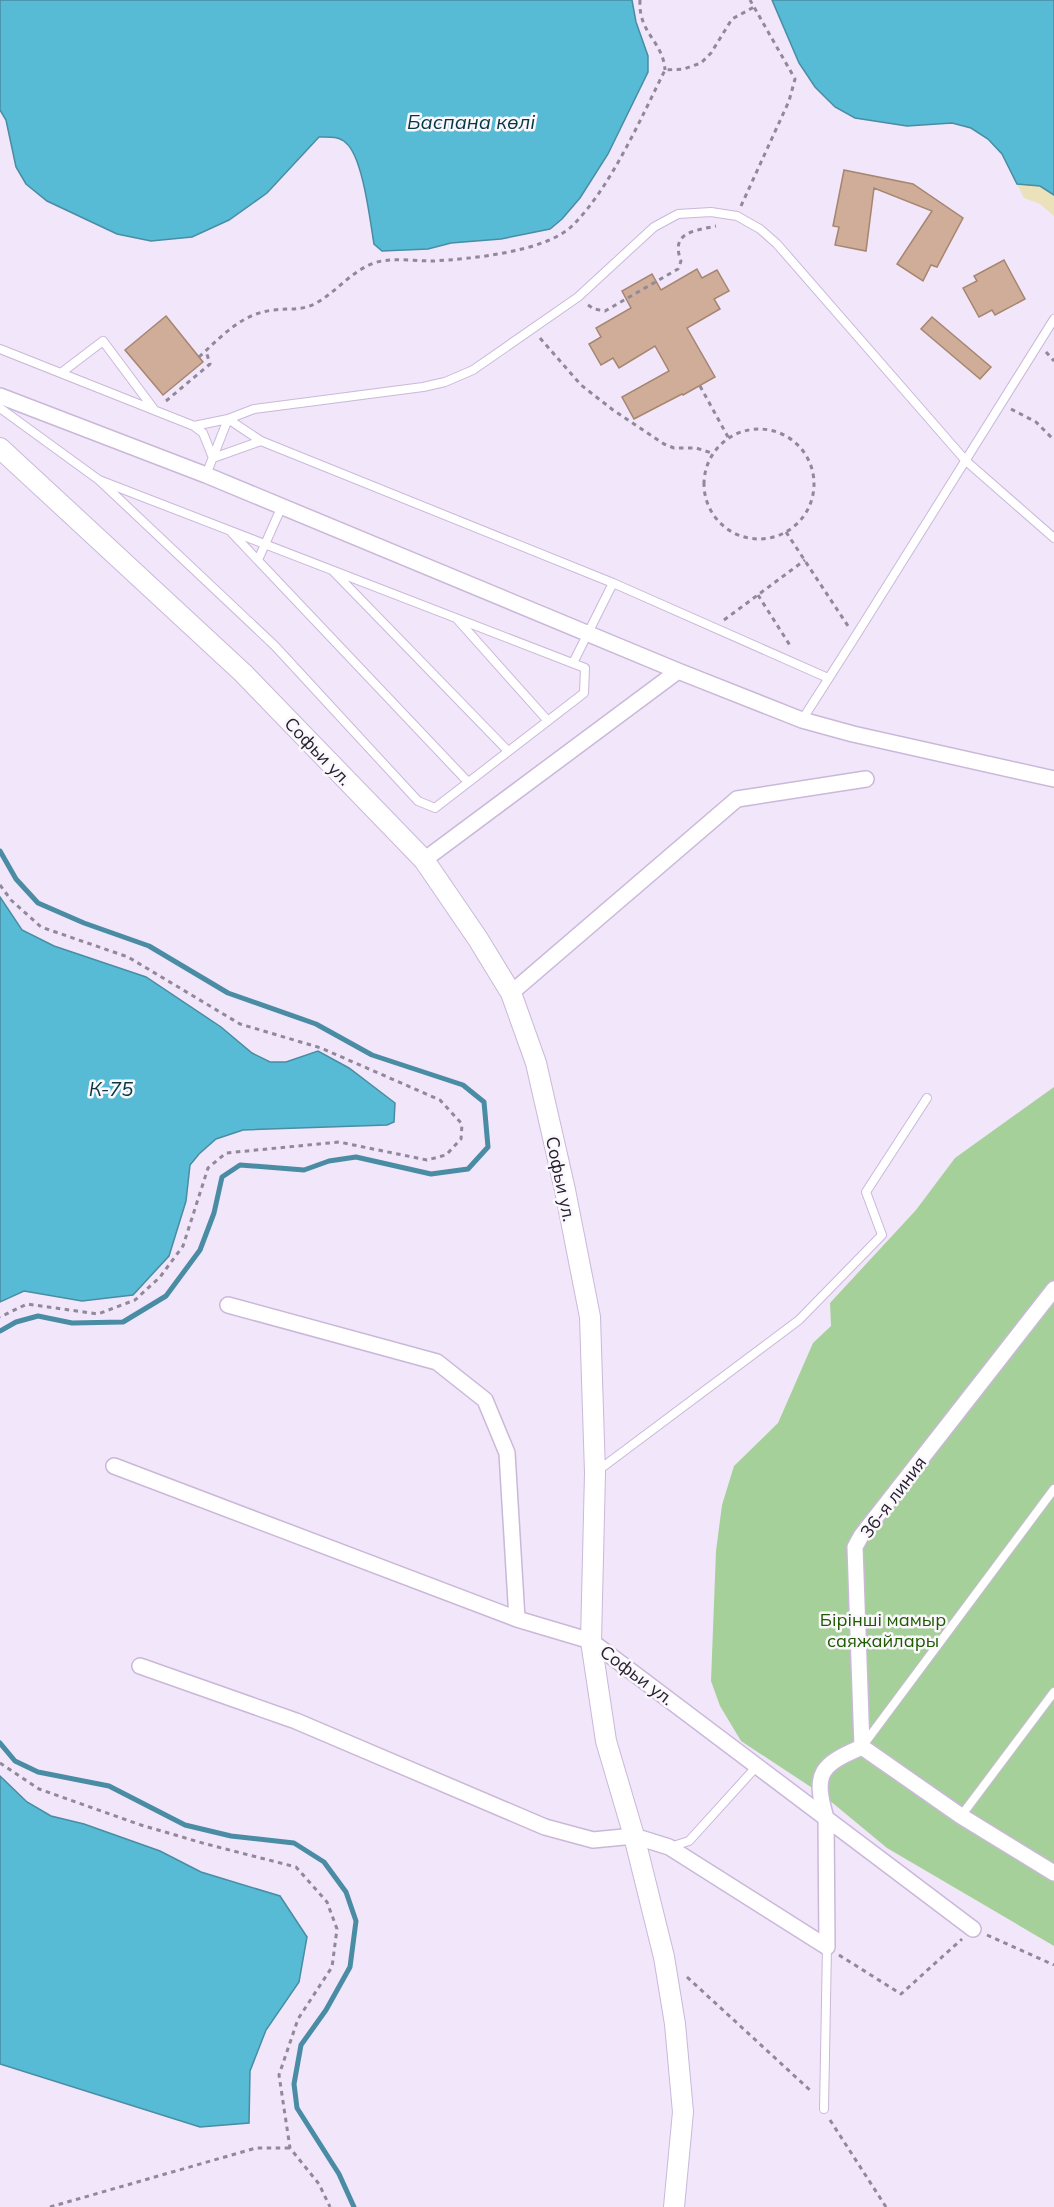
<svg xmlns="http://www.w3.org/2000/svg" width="1054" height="2207" viewBox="0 0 1054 2207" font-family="Mulish,sans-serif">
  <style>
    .green { fill: #a6d099 }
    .sand { fill: #ebe2bc }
    .water { fill: #57bbd5; stroke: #498ca3; stroke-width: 1.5 }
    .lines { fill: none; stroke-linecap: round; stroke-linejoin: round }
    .stream { stroke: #498ca3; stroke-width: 5 }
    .building { fill: #cfad98; stroke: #a68571; stroke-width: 1.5 }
    .service-casing { stroke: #cab8d9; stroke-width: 10 }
    .minor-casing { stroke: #cab8d9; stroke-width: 18 }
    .tertiary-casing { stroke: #cab8d9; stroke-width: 22 }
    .path { stroke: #918899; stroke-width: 3; stroke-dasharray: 4.5 4.5; stroke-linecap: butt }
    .service { stroke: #fff; stroke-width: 8 }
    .minor { stroke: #fff; stroke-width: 15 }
    .tertiary { stroke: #fff; stroke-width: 20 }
    .labels { text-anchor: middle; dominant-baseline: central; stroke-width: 5; stroke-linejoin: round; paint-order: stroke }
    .street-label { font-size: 18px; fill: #27202d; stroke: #faf7fd }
    .park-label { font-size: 18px; fill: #1e5a00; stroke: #faf7fd }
    .water-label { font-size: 20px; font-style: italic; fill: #073742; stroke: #faf7fd }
  </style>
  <rect width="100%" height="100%" fill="#f1e6fa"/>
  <path class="green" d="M1054 1087V1946L887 1848 823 1795 741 1741 720 1706 711 1681 716 1551 722 1505 734 1466 778 1423 813 1343 831 1326 830 1303 916 1210 955 1158Z"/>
  <path class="sand" d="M1017 184 1040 186 1054 195V216L1040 204 1024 198Z"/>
  <path class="water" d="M0 0H632L636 22 648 56V72L608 154 580 198 562 219 550 229 501 239 451 243 428 249 382 251 374 244C370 221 363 157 346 143 339 136 328 137 319 137L267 193 229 220 192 237 151 241 117 234 47 201 26 184 16 167 6 120 0 110Z
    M772 0H1054V195L1040 186 1017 184 1002 154 988 139 971 128 952 123 907 126 855 118 835 107 815 87 799 63Z
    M0 897 22 930 54 946 146 977 221 1027 252 1053 270 1062H286L318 1051 349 1068 395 1103 394 1122 387 1125 243 1130 216 1139 199 1154 190 1165 186 1201 169 1256 133 1295 82 1301 24 1291 0 1302Z
    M0 1776 27 1802 51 1816 84 1824 160 1851 201 1872 280 1896 307 1937 299 1982 266 2030 250 2071 249 2123 200 2127 0 2064Z"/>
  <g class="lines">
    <path class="stream" d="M0 851 16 879 38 903 84 923 149 946 228 993 316 1024 372 1055 463 1085 484 1102 488 1147 468 1169 431 1174 356 1157 329 1161 304 1170 240 1165 222 1177 214 1213 200 1250 166 1296 123 1322 72 1323 38 1316 16 1322 0 1331
      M0 1743 15 1761 38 1772 109 1786 185 1825 231 1836 294 1843 324 1862 346 1892 356 1921 350 1967 326 2010 301 2045 294 2084 297 2108 339 2174 354 2207"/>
  </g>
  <path class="building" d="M844 170 913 184 963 218 937 267 931 265 923 281 897 264 932 211 874 188 866 251 835 245 839 227 833 226Z
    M1004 260 1025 299 995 315 992 310 979 317 963 288 977 281 974 276Z
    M697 269 702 278 717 270 729 291 714 299 720 309 687 328 715 377 683 395 682 394 634 419 622 397 669 371 655 346 619 368 613 358 601 365 589 344 601 337 596 328 631 308 622 291 652 274 661 290Z
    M166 316 203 362 163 395 125 350Z
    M932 317 991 367 980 379 921 329Z"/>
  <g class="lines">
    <defs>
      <path id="service" d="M0 349 194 426 228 419 261 441 613 583 828 678
        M61 373 103 341 153 408
        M0 408 99 480 275 646 418 801 435 808 584 693 585 668 99 480
        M194 426 203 433 213 458 261 441
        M206 475 228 419 254 409 423 387 445 382 473 370 578 297 654 227 678 214 711 212 737 216 760 229 777 244 966 461 1054 538
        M232 533 468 782
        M258 560 282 506
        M334 572 508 751
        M457 619 548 721
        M573 663 613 583
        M802 720 855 637 1054 319
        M596 1472 799 1320 882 1235 866 1192 927 1098
        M864 1744 1054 1489
        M961 1816 1054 1692
        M670 1847 689 1841 757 1766
        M824 2109 827 1947"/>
      <path id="minor" d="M0 396 206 475 678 671 802 720 853 734 1054 779
        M424 860 678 671
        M511 993 737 799 866 779
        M228 1305 437 1362 485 1400 507 1453 517 1619
        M114 1466 517 1619 591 1641 973 1929
        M140 1666 296 1721 545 1827 593 1840 634 1836 669 1847 827 1947
        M862 1747 855 1547 861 1536 1054 1289
        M862 1747 961 1816 1054 1873
        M827 1947 826 1818C813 1773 820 1765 862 1747"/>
      <path id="tertiary" d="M0 448 243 673 424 860 478 939 511 993 536 1063 565 1190 590 1317 595 1473 591 1641 606 1741 634 1836 664 1957 675 2024 683 2112 674 2207"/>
    </defs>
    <use href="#service" class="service-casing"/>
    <use href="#minor" class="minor-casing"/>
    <use href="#tertiary" class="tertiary-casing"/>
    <path class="path" d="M640 0C638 33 663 41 665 70
      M741 206 789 101 795 79 750 0
      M588 305 594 309 605 311 678 269 681 261C670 232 694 231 716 226
      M540 338 581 385 613 410 664 444 674 448H696L712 453
      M1046 352 1054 361
      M199 357C222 336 242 313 274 310 290 308 304 311 318 302 338 290 352 271 374 263 392 257 414 261 433 261 470 259 545 252 572 226 610 189 641 118 665 70L684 69 701 63 711 53 732 19 754 7
      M700 386 728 437
      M166 401 210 364 206 351
      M1011 409 1036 422 1054 440
      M704 484a55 55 0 1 1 110 0a55 55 0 1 1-110 0Z
      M786 532 848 626
      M758 595 791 647
      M724 620 805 560
      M0 885 11 900 41 927 128 957 240 1024 321 1048 440 1100 462 1124 461 1139 446 1155 427 1160 339 1142 226 1153 208 1168 183 1246 160 1277 135 1300 98 1314 27 1304 0 1317
      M0 1763 39 1789 141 1825 206 1844 296 1867 327 1902 337 1929 332 1967 298 2019 279 2075 290 2148 319 2184 330 2207
      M987 1935 1054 1965
      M839 1955 901 1994 962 1939
      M687 1977 812 2092
      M830 2120 886 2207
      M50 2207 256 2148H290"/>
    <use href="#service" class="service"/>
    <use href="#minor" class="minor"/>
    <use href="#tertiary" class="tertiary"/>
  </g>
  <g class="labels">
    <g class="street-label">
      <text transform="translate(318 751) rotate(46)">Софьи ул.</text>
      <text transform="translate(561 1179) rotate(78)">Софьи ул.</text>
      <text transform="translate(893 1497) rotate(-53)">36-я линия</text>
      <text transform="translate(637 1675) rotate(37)">Софьи ул.</text>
    </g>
    <g class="park-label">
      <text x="883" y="1619">Бірінші мамыр<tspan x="883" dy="21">саяжайлары</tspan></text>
    </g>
    <g class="water-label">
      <text x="471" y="121">Баспана көлі</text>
      <text x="111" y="1088">К-75</text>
    </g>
  </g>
</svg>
